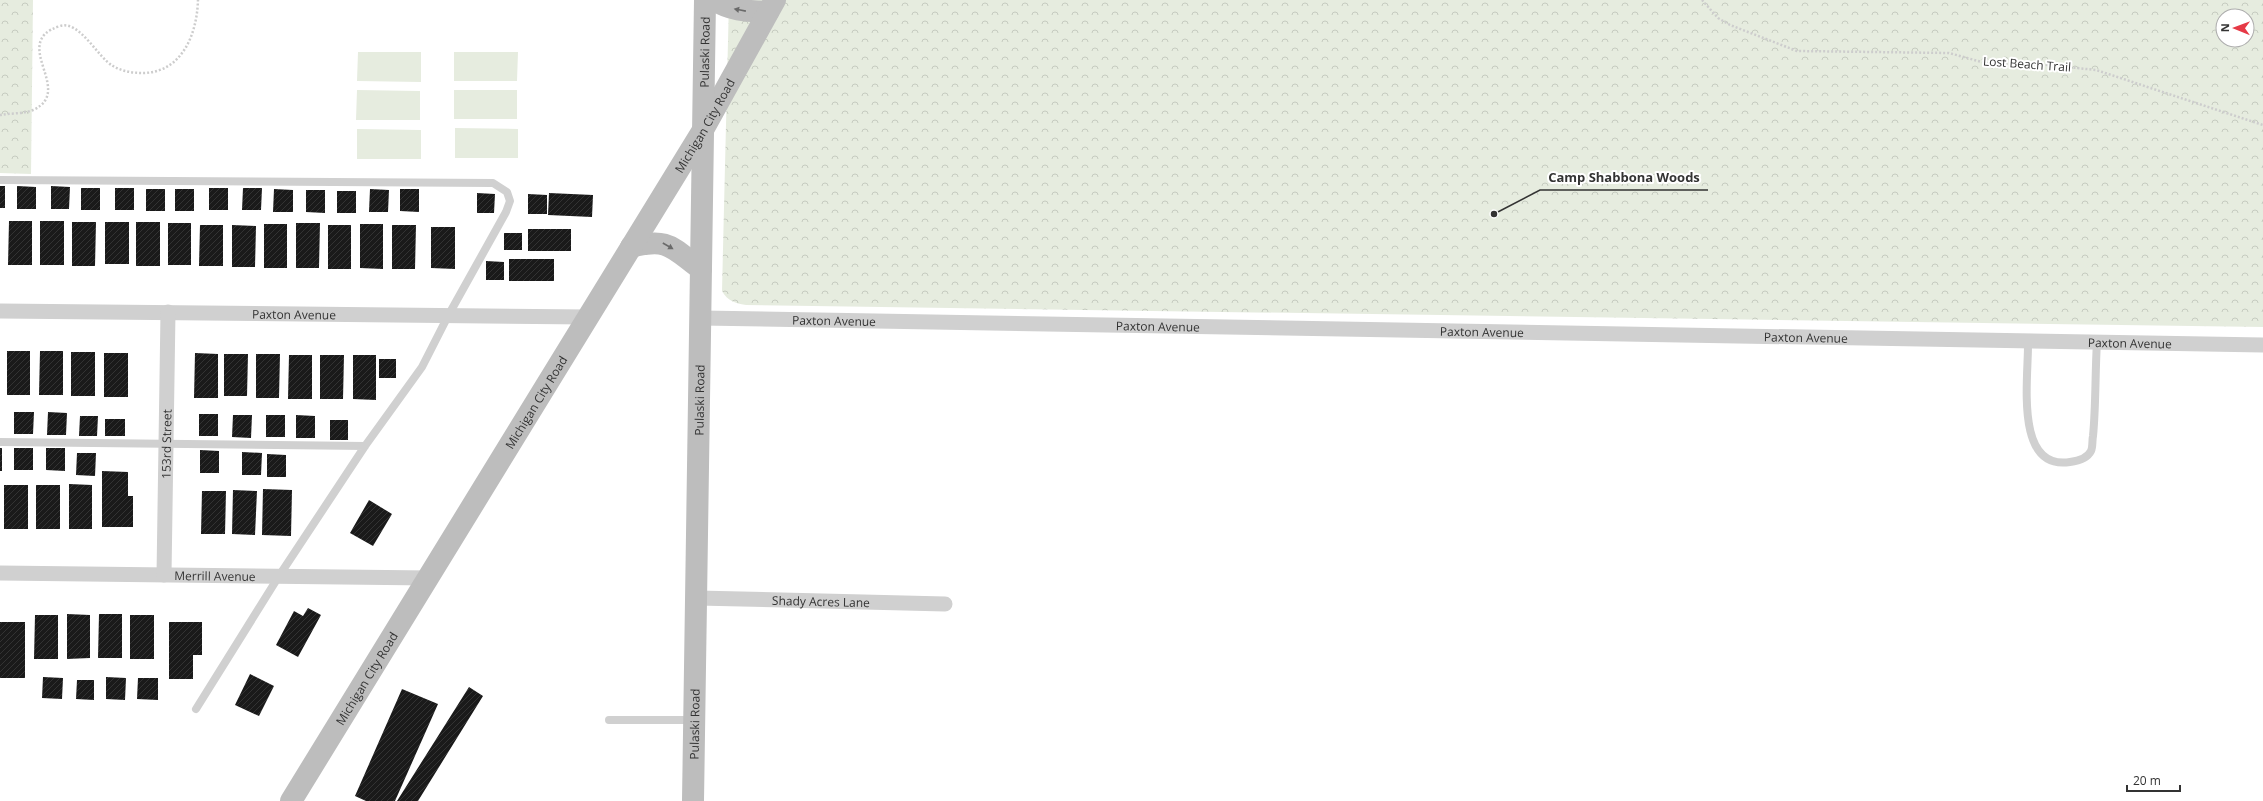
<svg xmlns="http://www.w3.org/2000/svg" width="2263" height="801" viewBox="0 0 2263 801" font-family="'Open Sans',sans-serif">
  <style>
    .green { fill: #e6ecdf }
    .park { fill: url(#park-crowns); fill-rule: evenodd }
    .building { fill: url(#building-hatch) }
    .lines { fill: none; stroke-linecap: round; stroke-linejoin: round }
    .path { stroke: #cdcdcd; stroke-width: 2.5; stroke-dasharray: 2 2; stroke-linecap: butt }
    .lane { stroke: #d0d0d0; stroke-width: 8 }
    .street { stroke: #d0d0d0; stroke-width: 15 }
    .secondary { stroke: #bdbdbd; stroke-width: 22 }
    .oneway { fill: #6a6a6a }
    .labels { text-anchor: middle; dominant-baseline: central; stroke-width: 4; stroke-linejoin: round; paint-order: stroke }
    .street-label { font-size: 12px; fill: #333; stroke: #fff }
    .leader { fill: none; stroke: #333; stroke-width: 1.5 }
    .callout-dot { fill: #333; stroke: #fff; stroke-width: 1.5 }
    .callout-label { font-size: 13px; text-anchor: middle; font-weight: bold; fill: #333; stroke: #fff; stroke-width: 4; stroke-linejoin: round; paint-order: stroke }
  </style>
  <defs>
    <pattern id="park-crowns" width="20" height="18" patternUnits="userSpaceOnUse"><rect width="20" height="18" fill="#e6ecdf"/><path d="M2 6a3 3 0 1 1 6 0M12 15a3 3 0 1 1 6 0" fill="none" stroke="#c6cbc0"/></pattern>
    <pattern id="building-hatch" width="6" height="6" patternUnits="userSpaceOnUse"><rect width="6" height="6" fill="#1a1a1a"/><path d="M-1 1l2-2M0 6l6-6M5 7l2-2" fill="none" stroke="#333"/></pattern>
  </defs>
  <rect width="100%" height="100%" fill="#fff"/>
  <path class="green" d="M358 52H421V82L357 81Z
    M454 52H518L517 81H454Z
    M357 90 420 91V120H356Z
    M454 90H517V119H454Z
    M455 128 518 129V158H455Z
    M357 129 421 130V159H357Z"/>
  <path class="park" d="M0 0H33L31 174 0 173Z
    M729 0H2263V327L746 305C734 303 728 301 722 291ZM2223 16H2247V40H2223Z"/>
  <path class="building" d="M0 186H5V208H0Z
    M17 186 36 187V209H17Z
    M51 186 70 187 69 209H51Z
    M81 188H100V210H81Z
    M115 188H134V210H115Z
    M209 188H228V210H209Z
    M243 188H262L261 210H242Z
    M146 189H165V211H146Z
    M175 189H194V211H175Z
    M274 189 293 190V212H273Z
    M370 189 389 190 388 212H369Z
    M400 189H419V212L400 211Z
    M306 190H325V213L306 212Z
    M337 191H356V213H337Z
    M477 193 495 194 494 213H477Z
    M549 193 593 195 592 217 548 215Z
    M528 194 547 195V214H528Z
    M9 221H32V265H8Z
    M40 221H64V265H40Z
    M72 222H96L95 266H72Z
    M105 222H129V264H105Z
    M136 222H160V266H136Z
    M168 223H191V265H168Z
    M296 223H320L319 268H296Z
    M264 224H287V268H264Z
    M360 224H383V269L360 268Z
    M200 225H223V266H199Z
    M232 225 256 226 255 267H232Z
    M328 225H351V269H328Z
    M392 225H416L415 269H392Z
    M431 227H455V269L431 268Z
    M528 229H571V251H528Z
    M504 233H522V250H504Z
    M509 259H554V281H509Z
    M486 261 504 262V280H486Z
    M7 351H30V395H7Z
    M40 351H63V395H39Z
    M71 352H95V396H71Z
    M104 353H128V397H104Z
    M195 353 218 354V398H194Z
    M224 354H248L247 396H224Z
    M256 354H280L279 398H256Z
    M289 355H312V399H288Z
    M320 355H344L343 399H320Z
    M353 355H376V400L353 399Z
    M379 359H396V378H379Z
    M14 412H34L33 434H14Z
    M48 412 67 413 66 435H47Z
    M199 414H218V436H199Z
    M233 415H252L251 438 232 437Z
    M266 415H285V437H266Z
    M296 415 315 416V438H296Z
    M80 416H98L97 436H79Z
    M105 419H125V436H105Z
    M330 420H348V440H330Z
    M0 448H2V471H0Z
    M14 448H33V470H14Z
    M46 448H65V471L46 470Z
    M200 450 219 451V473H200Z
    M242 452 262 453 261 475H242Z
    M77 453H96L95 476 76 475Z
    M267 454 286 455V477H267Z
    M102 471 128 472V496H133V527H102Z
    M69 484 92 485V529H69Z
    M4 485H28V529H4Z
    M36 485H60V529H36Z
    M263 489 292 490 291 536 262 535Z
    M233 490 257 491 255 535 232 534Z
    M202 491H226L225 534H201Z
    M369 500 392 514 373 546 350 533Z
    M308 608 321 615 298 657 276 645 294 611 303 616Z
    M67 614 90 615V658L67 659Z
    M99 614H122V658H98Z
    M35 615H58V659H34Z
    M130 615H154V659H130Z
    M0 622H25V678H0Z
    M169 622H202V655H193V679H169Z
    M250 674 274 686 259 716 235 705Z
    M43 677 63 678 62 699 42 698Z
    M106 677 126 678 125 700 106 699Z
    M138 678H158V700L137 699Z
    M77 680H94V700L76 699Z
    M469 687 483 696 418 801H397Z
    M402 689 438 704 395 801H366L355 796Z"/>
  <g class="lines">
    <path class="path" d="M1702 0 1718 18 1730 25 1797 51 1949 53 1989 64H2038L2096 70 2263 125
      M0 115C10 113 23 114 33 110 76 91 8 42 60 26 80 20 97 57 113 66 123 72 134 73 145 73 183 71 197 33 198 0"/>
    <path class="lane" d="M0 180 493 183 507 192 510 201 506 212 448 316 422 367 365 446 279 576 196 709
      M2028 341C2029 375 2013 471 2070 462 2078 461 2087 459 2091 451 2093 447 2092 440 2093 436 2096 405 2095 373 2097 342
      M0 442 365 446
      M609 720H694"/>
    <g class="street">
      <path id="s1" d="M0 311 588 317"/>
      <path id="s2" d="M701 318 2263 345"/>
      <path id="s3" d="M0 573 430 578"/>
      <path id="s4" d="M164 575 168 312"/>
      <path id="s5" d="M697 598 945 604"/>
    </g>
    <g class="secondary">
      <path d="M714 0C731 11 748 11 768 12"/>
      <path d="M631 247C669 237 672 248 701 269"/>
      <path id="s6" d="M291 801 703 130 775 0"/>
      <path id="s7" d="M693 801 705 0"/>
    </g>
  </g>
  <defs><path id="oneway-solid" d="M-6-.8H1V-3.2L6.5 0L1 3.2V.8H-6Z"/></defs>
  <g class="oneway">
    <use href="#oneway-solid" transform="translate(740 10) rotate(-169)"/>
    <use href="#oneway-solid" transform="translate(668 246) rotate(30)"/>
  </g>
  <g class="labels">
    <g class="street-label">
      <text stroke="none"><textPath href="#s7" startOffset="749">Pulaski Road</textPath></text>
      <text transform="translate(2027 64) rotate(4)">Lost Beach Trail</text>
      <text stroke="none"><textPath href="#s6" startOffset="792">Michigan City Road</textPath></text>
      <text stroke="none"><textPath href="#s1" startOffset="294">Paxton Avenue</textPath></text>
      <text stroke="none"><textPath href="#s2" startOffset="133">Paxton Avenue</textPath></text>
      <text stroke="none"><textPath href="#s2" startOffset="457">Paxton Avenue</textPath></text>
      <text stroke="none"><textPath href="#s2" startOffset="781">Paxton Avenue</textPath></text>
      <text stroke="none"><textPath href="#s2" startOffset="1105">Paxton Avenue</textPath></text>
      <text stroke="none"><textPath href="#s2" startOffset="1429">Paxton Avenue</textPath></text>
      <text stroke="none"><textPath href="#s7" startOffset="401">Pulaski Road</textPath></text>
      <text stroke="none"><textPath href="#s6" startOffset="468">Michigan City Road</textPath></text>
      <text stroke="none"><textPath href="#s4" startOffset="131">153rd Street</textPath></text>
      <text stroke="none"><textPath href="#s3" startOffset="215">Merrill Avenue</textPath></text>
      <text stroke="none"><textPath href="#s5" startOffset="124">Shady Acres Lane</textPath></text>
      <text stroke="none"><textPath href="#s6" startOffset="144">Michigan City Road</textPath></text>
      <text stroke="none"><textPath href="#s7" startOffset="77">Pulaski Road</textPath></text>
    </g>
  </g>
  <path class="leader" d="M1494 214L1540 190H1708"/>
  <circle class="callout-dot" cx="1494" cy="214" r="4"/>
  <g class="callout-label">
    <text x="1624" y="182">Camp Shabbona Woods</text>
  </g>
  <g transform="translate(2235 28) rotate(271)"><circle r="19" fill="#ffffff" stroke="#adadad"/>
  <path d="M0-3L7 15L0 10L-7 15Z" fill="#e63946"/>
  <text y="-6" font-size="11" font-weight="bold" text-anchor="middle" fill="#333333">N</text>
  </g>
  <path d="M2127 785v6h53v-6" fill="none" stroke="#333333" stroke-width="2"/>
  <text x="2133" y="785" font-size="12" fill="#333333" stroke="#ffffff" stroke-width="3" paint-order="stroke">20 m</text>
</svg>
